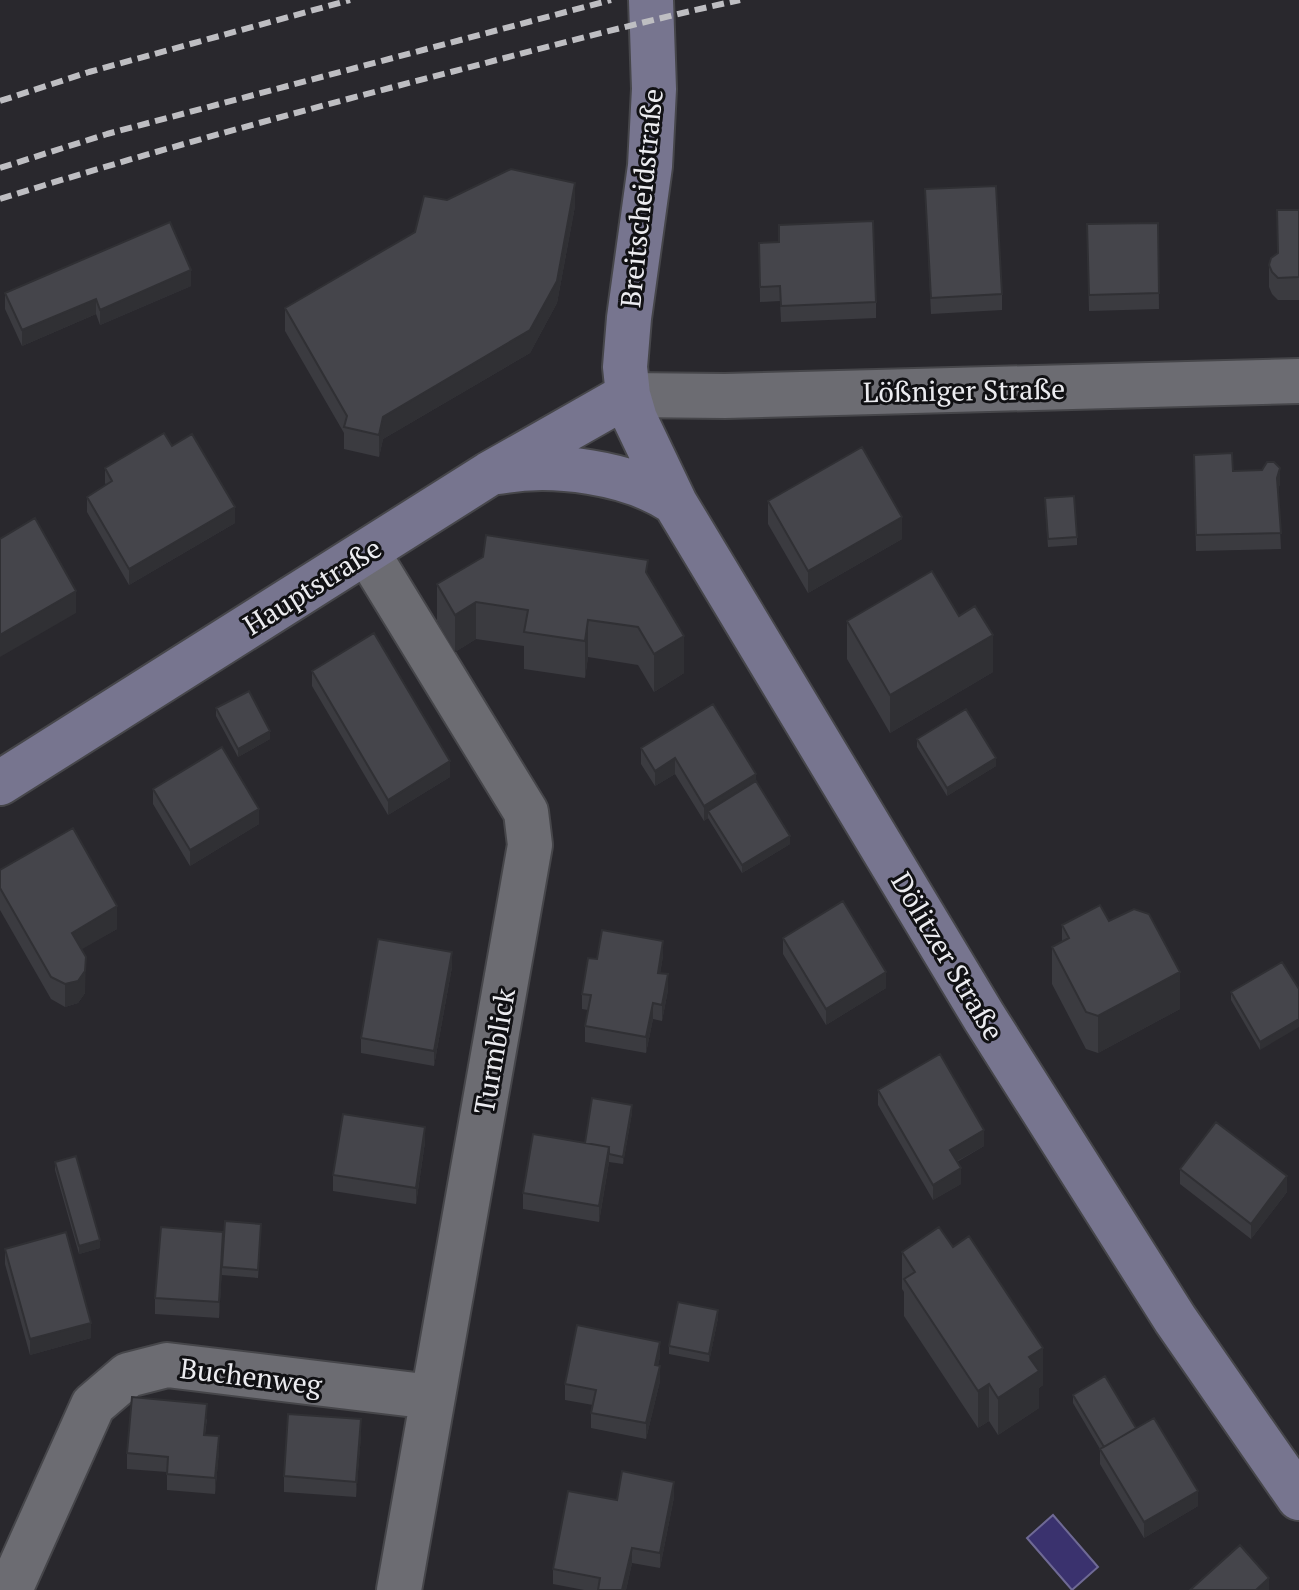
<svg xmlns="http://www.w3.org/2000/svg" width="1299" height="1590" viewBox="0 0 1299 1590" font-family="'PT Serif',serif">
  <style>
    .water { fill: #3a326e; stroke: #6f6a95; stroke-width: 2 }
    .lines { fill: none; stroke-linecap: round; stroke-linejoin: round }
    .street-casing { stroke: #46464a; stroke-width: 48 }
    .secondary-casing { stroke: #46464a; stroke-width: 48 }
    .street { stroke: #6c6c72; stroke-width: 44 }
    .secondary { stroke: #77758f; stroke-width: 44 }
    .rail { stroke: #bebec2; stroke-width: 6; stroke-dasharray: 12 6; stroke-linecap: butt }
    .wall { fill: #3b3b40 }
    .shaded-wall { fill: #303034 }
    .building { fill: #45454b; stroke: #303034; stroke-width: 2 }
    .labels { text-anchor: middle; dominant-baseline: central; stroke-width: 6; stroke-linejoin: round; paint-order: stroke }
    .street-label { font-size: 28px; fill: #ececf0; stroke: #111114 }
  </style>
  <rect width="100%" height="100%" fill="#29282d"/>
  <path class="water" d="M1053 1515 1098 1567 1072 1590 1027 1538Z"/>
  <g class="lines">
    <defs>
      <path id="street" d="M628 395 725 396 1299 381
        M367 552 526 812 530 845 399 1590
        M10 1590 93 1405 128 1375 167 1365 432 1397"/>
      <path id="secondary" d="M651 0 654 89 650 166 629 318 625 367 628 395 635 419 675 503 984 1017 1175 1319 1299 1498
        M499 472C552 462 630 472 675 503
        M0 783 489 474 628 395"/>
    </defs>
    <use href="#street" class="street-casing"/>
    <use href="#secondary" class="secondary-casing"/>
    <use href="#street" class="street"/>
    <use href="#secondary" class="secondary"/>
    <path class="rail" d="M0 101 89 72 350 0
      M0 168 107 134 611 0
      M0 199C149 152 300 111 451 72 547 47 643 21 740 0"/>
  </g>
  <path class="wall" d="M925 189 1002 294V310L931 314Z
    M447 200 575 206 557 303 530 353 383 439 379 457 344 449V433L285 331V308L415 232Z
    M1277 210H1299V300H1278L1272 294 1269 287V265L1277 253Z
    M1158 223 1159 309 1089 311 1087 224Z
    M759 243 876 302V318L781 322 780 301 760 302Z
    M191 286 100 325 96 314 22 346 5 309V293Z
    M172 446 235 523 129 585 87 512V497L106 485 105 483V468Z
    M1194 455 1233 471 1280 483 1278 491 1281 549 1196 551Z
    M768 501 902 539 808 593 768 524Z
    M1045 506 1077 537V545L1048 547Z
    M648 576 684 673 654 692 638 665 588 657 585 678 524 669V646L476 639 455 652 437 621V584Z
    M847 621 993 672 890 733 847 659Z
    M312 671 450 777 388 815 312 686Z
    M216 708 270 739 238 757 216 716Z
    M917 739 996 766 947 796 917 747Z
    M641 748 756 781 790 844 742 873 708 818 704 821 675 774 655 786 641 764Z
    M153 789 259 824 190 866 153 804Z
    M0 870 117 929 81 949 85 993 78 1003 65 1007 51 999 0 910Z
    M1109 921 1180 1009 1098 1053 1086 1049 1052 984V947L1062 942V925Z
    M783 938 886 988 826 1025 783 954Z
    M663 956 660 973 668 990 662 1021 653 1019 646 1053 585 1042V1026L588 1010 582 1009V994L597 959Z
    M1282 962 1260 1050 1231 1000V992Z
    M452 967 434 1066 361 1053V1038Z
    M878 1090 984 1146 957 1162 961 1184 933 1200 878 1105Z
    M632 1113 623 1164 609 1162 599 1222 523 1209V1193L585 1143Z
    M425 1142 416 1204 333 1191V1175Z
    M55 1162 100 1248 79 1254 55 1170Z
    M1180 1169 1287 1192 1251 1239 1180 1184Z
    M261 1232 258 1278 222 1275V1269L219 1318 155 1314V1298Z
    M5 1249 91 1338 30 1355 5 1264Z
    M902 1252 1043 1385 1039 1388V1408L998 1435 989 1421 978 1428 904 1316V1292L902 1289Z
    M718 1318 709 1362 669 1354V1346Z
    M660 1357 658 1365 660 1381 646 1439 591 1428V1413L593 1405 565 1400V1384Z
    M1073 1395 1136 1428 1198 1506 1144 1538 1100 1464V1449L1073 1403Z
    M207 1419 205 1435 219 1451 215 1494 167 1490V1472L127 1469V1453Z
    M361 1435 356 1497 284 1492V1476Z
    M674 1497 660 1568 632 1563 626 1590H584L553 1584V1569L617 1500Z"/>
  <path class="shaded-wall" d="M575 183V206L557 303 530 353 383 439 379 457V435L383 417Z
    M191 270V286L100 325V310Z
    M96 299V314L22 346V330Z
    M1280 468V483L1277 493V478Z
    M235 507V523L129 585V569Z
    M902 517V539L808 593V571Z
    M76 591V613L0 657V635Z
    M476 602V639L455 652V615Z
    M588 620V657L585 678V641Z
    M993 635V672L890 733V695Z
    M684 636V673L654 692V654Z
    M270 731V739L238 757V749Z
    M675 758V774L655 786V771Z
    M996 758V766L947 796V788Z
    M450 761V777L388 815V800Z
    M756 774V789L708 811V818L704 821V806Z
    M259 809V824L190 866V850Z
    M790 836V844L742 873V865Z
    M117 906V929L72 955V933Z
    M663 941V956L658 988V973Z
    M452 952V967L434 1066V1051Z
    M86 957 85 993 78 1003 65 1007V984Z
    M886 972V988L826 1025V1009Z
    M1180 972V1009L1098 1053V1016Z
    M668 974V990L662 1021V1005Z
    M653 1003V1019L646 1053V1037Z
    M1299 1019V1027L1260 1050V1042Z
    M632 1105V1113L623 1164V1157Z
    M425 1127V1142L416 1204V1188Z
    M984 1130V1146L950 1165V1150Z
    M609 1147V1162L599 1222V1206Z
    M961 1168V1184L933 1200V1185Z
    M1287 1176V1192L1251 1239V1224Z
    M223 1232V1247L219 1318V1302Z
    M100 1240V1248L79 1254V1246Z
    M718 1310V1318L709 1362V1354Z
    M91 1323V1338L30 1355V1339Z
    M660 1342V1357L655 1380V1365Z
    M1043 1348V1385L1039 1388V1408L998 1435V1398L1029 1357Z
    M660 1366V1381L646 1439V1423Z
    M989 1384V1421L978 1428V1391Z
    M361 1419V1435L356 1497V1482Z
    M219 1436V1451L215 1494V1478Z
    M674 1482V1497L660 1568V1553Z
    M1198 1491V1506L1144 1538V1522Z
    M632 1548V1563L626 1590H622Z
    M1269 1578V1590H1256Z"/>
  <path class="building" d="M511 169 575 183 557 281 530 330 383 417 379 435 344 427 347 416 285 308 415 232 424 196 447 200Z
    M996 186 1002 294 931 298 925 189Z
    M1277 210H1299V277L1278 278 1272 272 1269 265 1271 258 1278 253Z
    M873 221 876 302 781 306 780 286 760 287 759 243 779 242V225Z
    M170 222 191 270 100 310 96 299 22 330 5 293Z
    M1158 223 1159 293 1089 295 1087 224Z
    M164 433 172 446 192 434 235 507 129 569 87 497 112 481 105 468Z
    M862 447 902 517 808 571 768 501Z
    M1232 453 1233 471 1262 470 1267 462H1274L1280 468 1277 478 1281 533 1196 535 1194 455Z
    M1074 496 1077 537 1048 539 1045 498Z
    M35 518 76 591 0 635V539Z
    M486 535 648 560 646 572 684 636 654 654 638 627 588 620 585 641 524 632 528 610 476 602 455 615 437 584 483 557Z
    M932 571 959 616 975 606 993 635 890 695 847 621Z
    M374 633 450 761 388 800 312 671Z
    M249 691 270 731 238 749 216 708Z
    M713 704 756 774 704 806 675 758 655 771 641 748Z
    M966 709 996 758 947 788 917 739Z
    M222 747 259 809 190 850 153 789Z
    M756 781 790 836 742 865 708 811Z
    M73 828 117 906 72 933 86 957 85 971 78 981 65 984 51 977 0 888V870Z
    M843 901 886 972 826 1009 783 938Z
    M1100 905 1109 921 1134 909 1149 914 1180 972 1098 1016 1086 1012 1052 947 1069 938 1062 925Z
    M602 930 663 941 658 973 668 974 662 1005 653 1003 646 1037 585 1026 591 995 582 994 588 958 597 959Z
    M378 939 452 952 434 1051 361 1038Z
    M1282 962 1299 989V1019L1260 1042 1231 992Z
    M940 1054 984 1130 950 1150 961 1168 933 1185 878 1090Z
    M592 1098 632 1105 623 1157 609 1154V1147L585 1143Z
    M343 1114 425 1127 416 1188 333 1175Z
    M1216 1122 1287 1176 1251 1224 1180 1169Z
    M533 1134 609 1147 599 1206 523 1193Z
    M76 1156 100 1240 79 1246 55 1162Z
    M225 1221 261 1224 258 1270 222 1267Z
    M161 1227 223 1232 219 1302 155 1298Z
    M939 1227 953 1247 969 1236 1043 1348 1029 1357 1039 1371 998 1398 989 1384 978 1391 904 1279 915 1272 902 1252Z
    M66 1232 91 1323 30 1339 5 1249Z
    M678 1302 718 1310 709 1354 669 1346Z
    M577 1325 660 1342 655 1365 660 1366 646 1423 591 1413 596 1390 565 1384Z
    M1105 1376 1136 1428 1104 1447 1073 1395Z
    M132 1397 207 1404 204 1435 219 1436 215 1478 167 1474 168 1457 127 1453Z
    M288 1414 361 1419 356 1482 284 1476Z
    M1154 1418 1198 1491 1144 1522 1100 1449Z
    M622 1471 674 1482 660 1553 632 1548 622 1590H598L600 1578 553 1569 568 1491 617 1500Z
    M1240 1545 1269 1578 1256 1590H1190Z"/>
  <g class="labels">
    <g class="street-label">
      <text transform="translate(641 198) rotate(-84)">Breitscheidstraße</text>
      <text transform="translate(964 390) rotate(-1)">Lößniger Straße</text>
      <text transform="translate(312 586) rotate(-32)">Hauptstraße</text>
      <text transform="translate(948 956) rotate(59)">Dölitzer Straße</text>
      <text transform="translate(494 1051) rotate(-80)">Turmblick</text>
      <text transform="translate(251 1376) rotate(7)">Buchenweg</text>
    </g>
  </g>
</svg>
